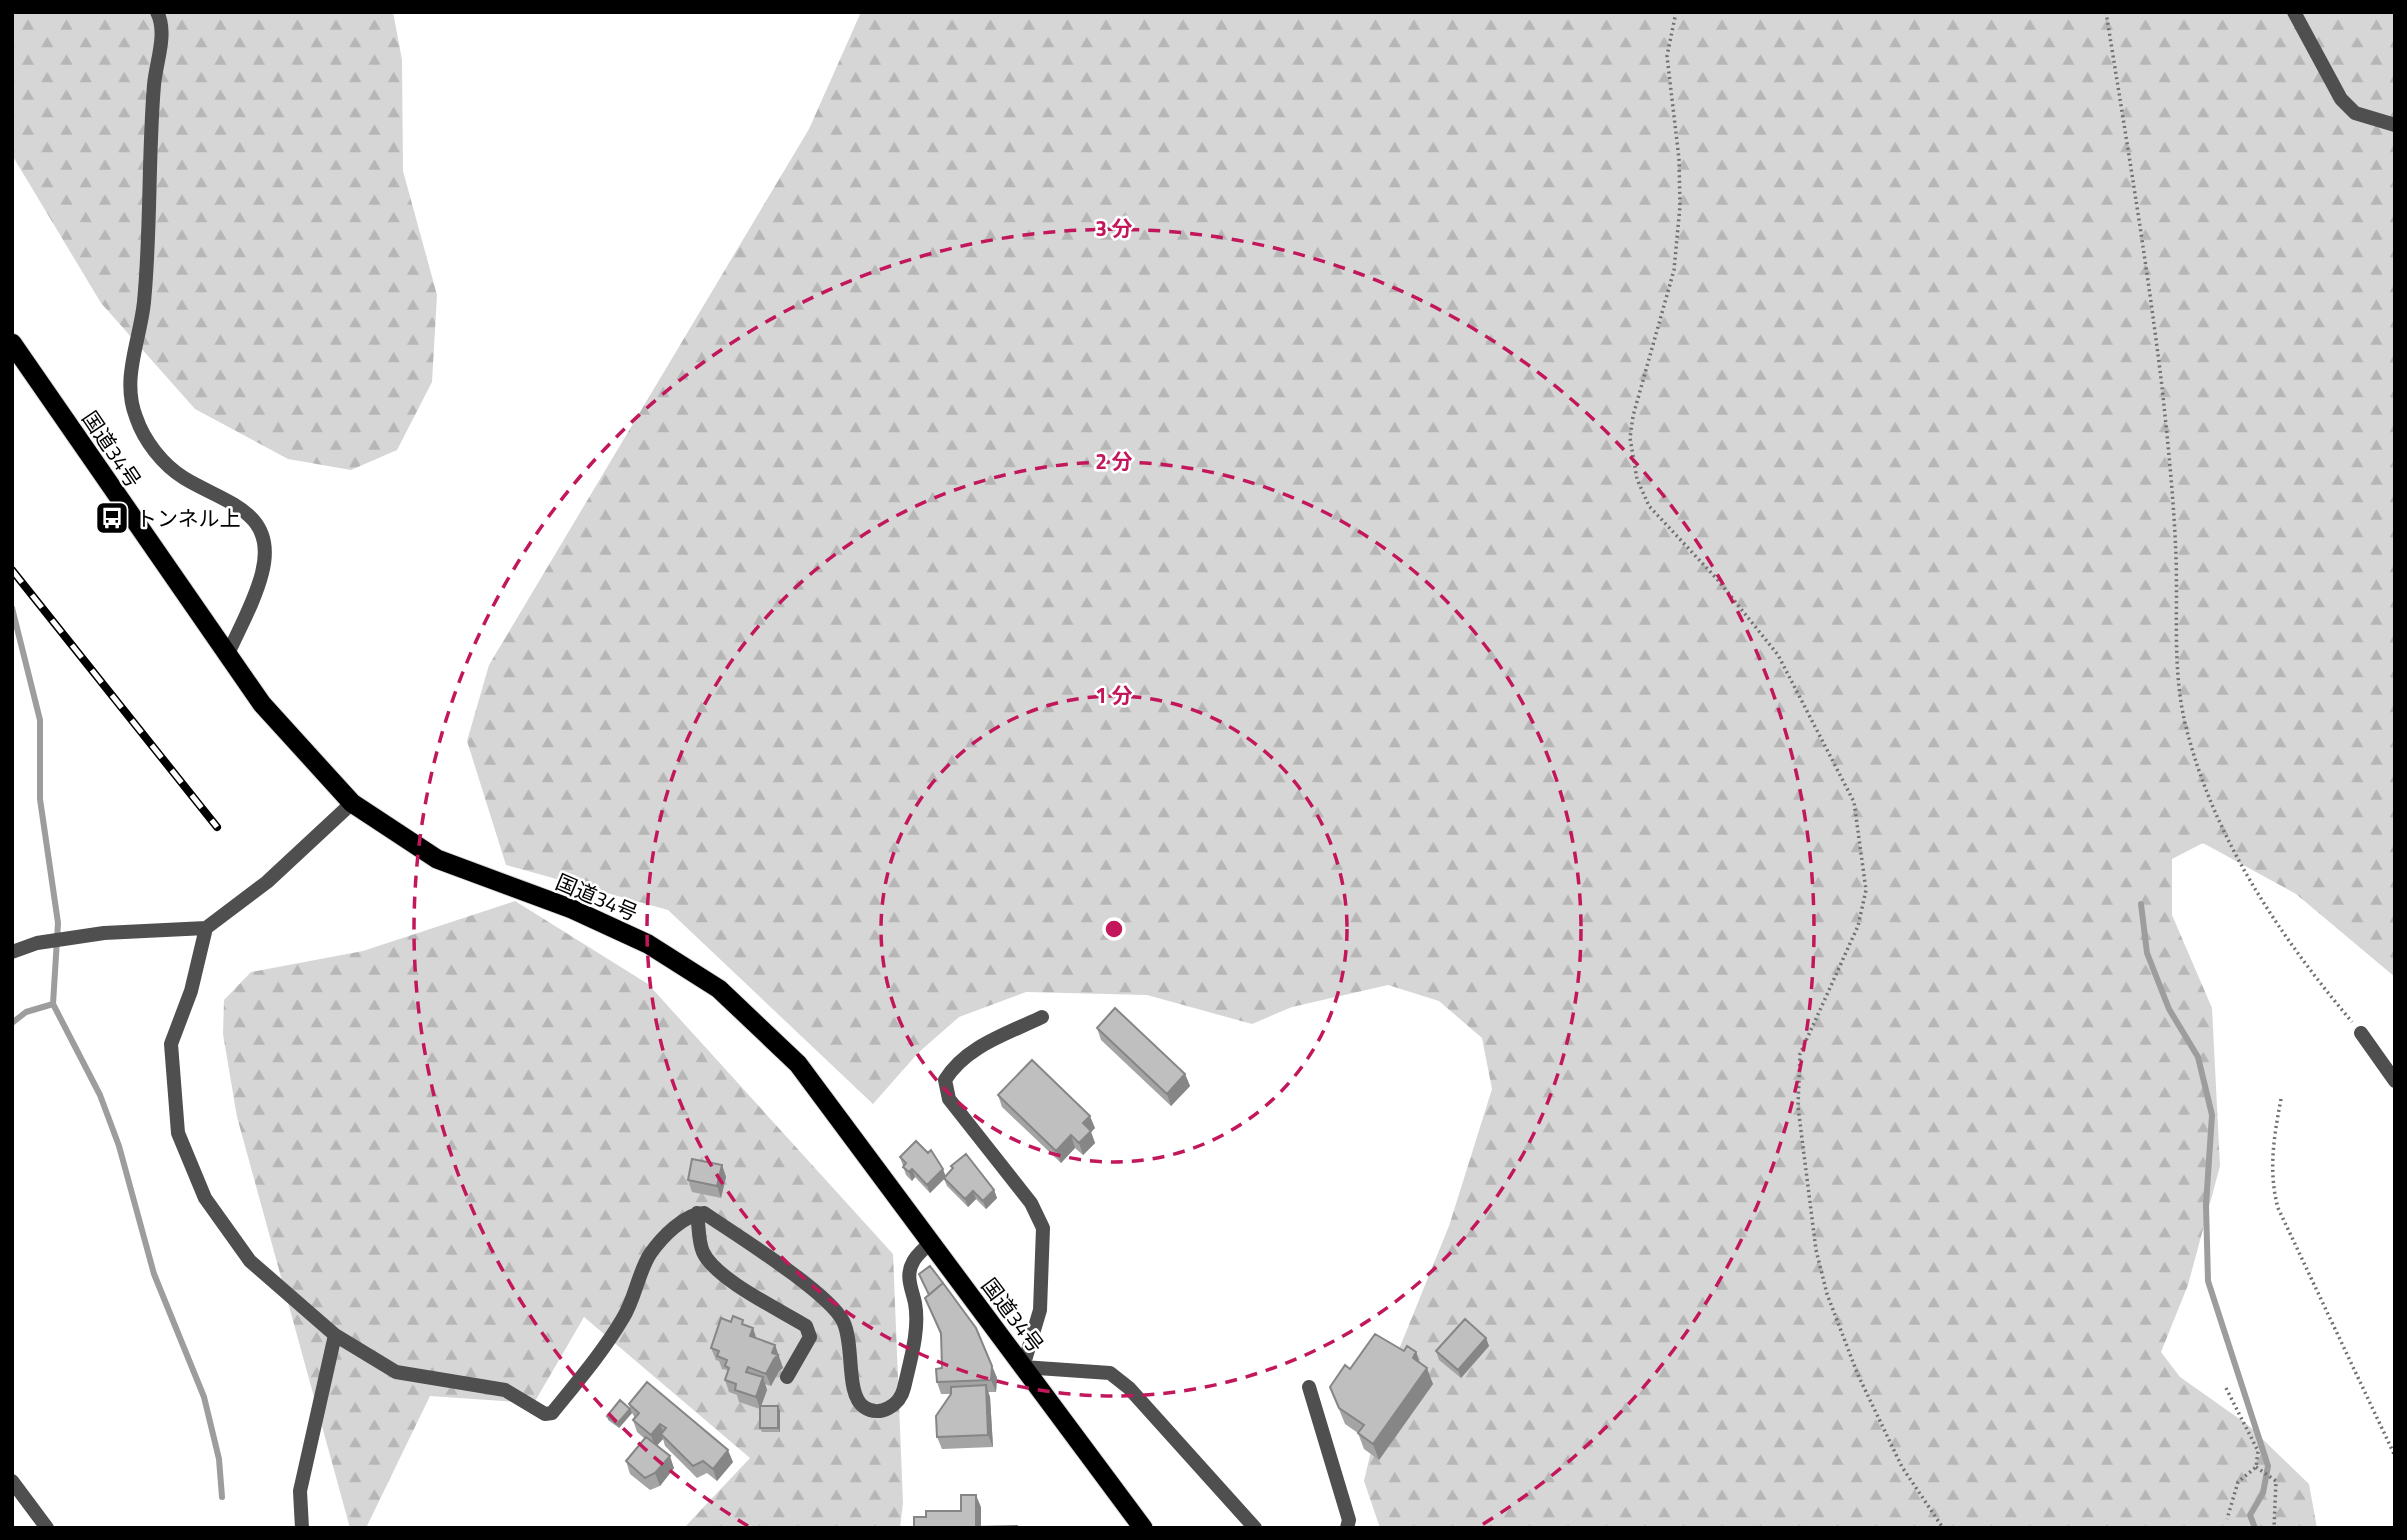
<svg xmlns="http://www.w3.org/2000/svg" width="2407" height="1540" viewBox="0 0 2407 1540" font-family="'Titillium Web','Noto Sans JP',sans-serif">
  <style>
    .forest { fill: url(#forest-firs) }
    .lines { fill: none; stroke-linecap: round; stroke-linejoin: round }
    .stream { stroke: #9d9d9d; stroke-width: 6 }
    .trunk-casing { stroke: #dbdbdb; stroke-width: 21 }
    .path { stroke: #717171; stroke-width: 3.5; stroke-dasharray: 2 3.5; stroke-linecap: butt }
    .minor { stroke: #4f4f4f; stroke-width: 14 }
    .trunk { stroke: #000; stroke-width: 19 }
    .rail-casing { stroke: #000; stroke-width: 8 }
    .rail { stroke: #fff; stroke-width: 5; stroke-dasharray: 16; stroke-linecap: butt }
    .wall { fill: #a4a4a4 }
    .shaded-wall { fill: #868686 }
    .building { fill: #bfbfbf; stroke: #868686; stroke-width: 2 }
    .ring { fill: none; stroke: #c2185b; stroke-width: 3.5; stroke-dasharray: 12 9 }
    .labels { text-anchor: middle; dominant-baseline: central; stroke-width: 5; stroke-linejoin: round; paint-order: stroke }
    .street-label { font-size: 21px; fill: #000; stroke: #fff }
    .poi-label { font-size: 21px; fill: #000; stroke: #fff; text-anchor: start }
    .centre { fill: #c2185b; stroke: #fff; stroke-width: 3.5 }
    .ring-label { font-size: 21px; text-anchor: middle; font-weight: bold; fill: #c2185b; stroke: #fff; stroke-width: 5; stroke-linejoin: round; paint-order: stroke }
  </style>
  <defs>
    <pattern id="forest-firs" width="22" height="20" patternUnits="userSpaceOnUse" patternTransform="scale(1.75)"><rect width="22" height="20" fill="#d6d6d6"/><path d="M5 1l3.5 6h-7zM16 11l3.5 6h-7z" fill="#b6b6b6"/></pattern>
  </defs>
  <rect width="100%" height="100%" fill="#fff"/>
  <path class="forest" d="M12 12H393L402 60 403 171 437 295 432 382 397 450 351 470 288 459 195 409 101 303 12 155Z
    M861 12H2395V977L2296 894 2203 843 2172 859V915L2212 1008 2220 1166 2188 1285 2161 1352 2180 1377 2248 1425 2309 1484 2317 1528H1380L1364 1481 1389 1374 1449 1226 1492 1089 1482 1038 1439 1001 1388 985 1292 1007 1252 1024 1147 995 1026 992 959 1017 918 1053 873 1104 668 910 506 865 467 741 489 665 809 129Z
    M515 901 648 984 893 1254 903 1503 900 1528H684L750 1458 584 1317 534 1403 430 1396 366 1528H350L237 1117 223 1034 224 1000 251 972 363 951Z"/>
  <g class="lines">
    <path class="stream" d="M12 608 40 720V799L58 923 53 1004 100 1095 119 1146 154 1274 204 1397 219 1459 222 1497
      M2141 904 2147 953 2169 1009 2198 1057 2212 1115 2206 1205 2208 1281 2268 1466 2263 1493 2250 1515 2255 1528
      M12 1023 26 1012 53 1004"/>
    <defs>
      <path id="trunk" d="M12 343 262 704 352 803 437 859 572 909 648 944 719 989 798 1064 1143 1528"/>
    </defs>
    <use href="#trunk" class="trunk-casing"/>
    <path class="path" d="M1676 12 1667 56 1679 159 1680 206 1674 270 1633 416 1630 438 1637 479 1649 506 1717 579 1778 655 1854 802 1866 890 1858 926 1800 1054 1798 1107 1816 1250 1827 1294 1858 1375 1902 1467 1943 1528
      M2106 12C2126 137 2147 262 2162 387 2168 443 2174 501 2176 557 2178 614 2172 672 2186 727 2214 839 2279 935 2352 1022
      M2281 1099C2274 1136 2268 1171 2278 1208L2395 1456
      M2226 1388 2258 1451 2256 1467 2238 1482 2227 1519
      M2256 1467 2276 1481 2274 1528"/>
    <path class="minor" d="M157 12C168 33 156 62 154 85 148 157 151 230 144 302 140 341 121 379 136 417 144 441 163 465 184 478 225 503 278 511 262 573 255 601 239 629 227 656
      M2294 12 2341 99 2355 113 2395 125
      M206 928 191 991 171 1044 178 1133 205 1198 250 1261 335 1335 300 1491 302 1528
      M12 952 37 943 104 933 206 928 267 882 352 803
      M1042 1017C1007 1034 966 1046 945 1080L949 1099 1031 1203 1043 1228 1040 1310 1023 1367 1110 1373 1129 1388 1255 1528
      M2361 1033 2395 1081
      M697 1213C699 1225 698 1241 703 1252 715 1279 780 1310 806 1326L810 1337 787 1377
      M335 1335 396 1372 505 1390 545 1414 552 1413C577 1382 603 1352 623 1318 635 1299 638 1273 650 1254 662 1237 684 1214 704 1213 736 1235 827 1291 843 1321 855 1345 845 1394 864 1407 880 1418 900 1405 904 1388 910 1361 920 1330 915 1303 912 1289 905 1276 913 1262 916 1255 925 1248 931 1242
      M1309 1387 1349 1520 1347 1528
      M12 1481 47 1528"/>
    <use href="#trunk" class="trunk"/>
    <defs>
      <path id="rail" d="M12 570 217 827"/>
    </defs>
    <use href="#rail" class="rail-casing"/>
    <use href="#rail" class="rail"/>
  </g>
  <path class="wall" d="M1097 1028 1185 1074 1190 1086 1171 1106 1101 1040Z
    M998 1095 1095 1128 1091 1132 1095 1143 1083 1155 1075 1148 1061 1163 1002 1107Z
    M900 1157 945 1176 952 1169 951 1166 994 1190 997 1198 986 1209 976 1199 968 1207 947 1186 944 1179 930 1193 915 1177 912 1181 906 1175Z
    M722 1165 726 1177 721 1198 692 1192 688 1180Z
    M928 1296 992 1366 997 1378 996 1392H988L990 1397 993 1447 942 1449 937 1437 951 1394H941L937 1382 942 1368 941 1336 925 1298Z
    M731 1322 745 1325 757 1339 775 1345 783 1368 779 1371 771 1386 765 1384 767 1390 761 1406 780 1410V1432H762L760 1428V1409L739 1402 737 1395 729 1392 725 1380 727 1373V1370L722 1369 719 1361 716 1360 711 1348Z
    M1486 1338 1489 1346 1461 1378 1439 1360 1436 1351Z
    M1404 1351 1416 1352 1420 1363 1433 1384 1379 1460 1364 1449 1358 1433 1345 1424 1330 1387Z
    M629 1404 733 1462 717 1481 707 1473 697 1478 665 1446 663 1439 657 1446 674 1468 660 1486 650 1490 630 1474 626 1461 645 1439 637 1432 633 1420 635 1418 632 1413 619 1428 608 1420 607 1416 630 1409Z"/>
  <path class="shaded-wall" d="M1185 1074 1190 1086 1171 1106 1167 1094Z
    M1090 1116 1095 1128 1091 1132 1095 1143 1083 1155 1079 1143 1083 1123Z
    M1071 1135 1075 1148 1061 1163 1056 1151Z
    M722 1165 726 1177 721 1198 717 1186Z
    M912 1169 915 1177 912 1181 909 1172Z
    M943 1169 946 1177 930 1193 927 1185Z
    M994 1190 997 1198 986 1209 983 1201Z
    M973 1191 976 1199 968 1207 965 1199Z
    M753 1328 757 1340 750 1336Z
    M1486 1338 1489 1346 1461 1378 1458 1370Z
    M775 1345 783 1368 779 1371 771 1386 766 1374Z
    M1416 1352 1422 1369 1413 1358Z
    M992 1366 997 1378 996 1392 991 1380Z
    M1427 1368 1433 1384 1379 1460 1373 1444Z
    M763 1377 767 1390 760 1409 756 1397Z
    M986 1385 990 1397 993 1447 988 1435Z
    M778 1406 780 1410V1432L778 1428Z
    M630 1409 632 1413 619 1428 617 1424Z
    M660 1424 665 1436 661 1434 663 1439 655 1447 651 1435Z
    M728 1450 733 1462 717 1481 713 1469Z
    M670 1456 674 1468 660 1486 655 1473Z
    M976 1495 981 1507V1528L976 1527Z"/>
  <path class="building" d="M1115 1008 1185 1074 1167 1094 1097 1028Z
    M1032 1060 1090 1116 1083 1123 1091 1131 1079 1143 1071 1135 1056 1151 998 1095Z
    M916 1141 928 1153 931 1150 943 1169 927 1185 912 1169 909 1172 903 1167 906 1163 900 1157Z
    M966 1154 994 1190 983 1201 973 1191 965 1199 944 1178 953 1168 951 1166Z
    M692 1159 722 1165 717 1186 688 1180Z
    M930 1266 943 1283 929 1295 919 1274Z
    M943 1283 976 1328 992 1366 991 1380 937 1382 936 1369 942 1368 941 1333 925 1298Z
    M733 1316 743 1320 742 1324 753 1328 750 1336 775 1345 772 1353 778 1355 774 1359 766 1374 748 1367 746 1372 763 1377 756 1397 735 1390 736 1384 725 1380 729 1368 725 1366 727 1360 717 1356 719 1351 711 1348 721 1318 731 1322Z
    M1465 1319 1486 1338 1458 1370 1436 1351Z
    M1375 1334 1404 1351 1407 1346 1416 1352 1413 1358 1427 1368 1373 1444 1358 1433 1364 1425 1339 1408 1330 1387 1345 1365 1350 1369Z
    M647 1382 728 1450 713 1469 703 1461 693 1466 661 1434 666 1428 660 1424 651 1435 633 1420 639 1413 629 1404Z
    M986 1385 988 1435 937 1437 936 1416 951 1394V1387Z
    M620 1400 630 1409 617 1424 607 1416Z
    M760 1406H778V1428H760Z
    M646 1437 670 1456 655 1473 645 1478 626 1461Z
    M961 1495H976V1527L1017 1526V1528H914V1517H926V1511H961Z"/>
  <g class="ring">
    <circle cx="1114" cy="929" r="233"/>
    <circle cx="1114" cy="929" r="467"/>
    <path d="M748 1526A700 700 0 1 1 1480 1526"/>
  </g>
  <defs>
    <symbol id="bus-square" viewBox="-11 -11 22 22"><rect x="-9" y="-9" width="18" height="18" rx="4" fill="#000" stroke="#fff"/><path d="M-5-6H5V4H4V6H2V4H-2V6H-4V4H-5ZM-3.5-4V0h7V-4ZM-3.5 1.2v1.5H-2V1.2ZM2 1.2v1.5H3.5V1.2Z" fill="#fff"/></symbol>
  </defs>
  <g fill-rule="evenodd">
    <use href="#bus-square" x="93" y="499" width="38" height="38"/>
  </g>
  <g class="labels">
    <g class="street-label">
      <text transform="translate(112 449) rotate(56)">国道34号</text>
      <text transform="translate(597 897) rotate(23)">国道34号</text>
      <text transform="translate(1013 1315) rotate(53)">国道34号</text>
    </g>
    <g class="poi-label">
      <text x="136" y="518">トンネル上</text>
    </g>
  </g>
  <circle cx="1114" cy="929" r="10" class="centre"/>
  <g class="ring-label">
    <text x="1114" y="236">3 分</text>
    <text x="1114" y="469">2 分</text>
    <text x="1114" y="703">1 分</text>
  </g>
  <rect width="2407" height="1540" fill="none" stroke="#000000" stroke-width="28"/>
</svg>
